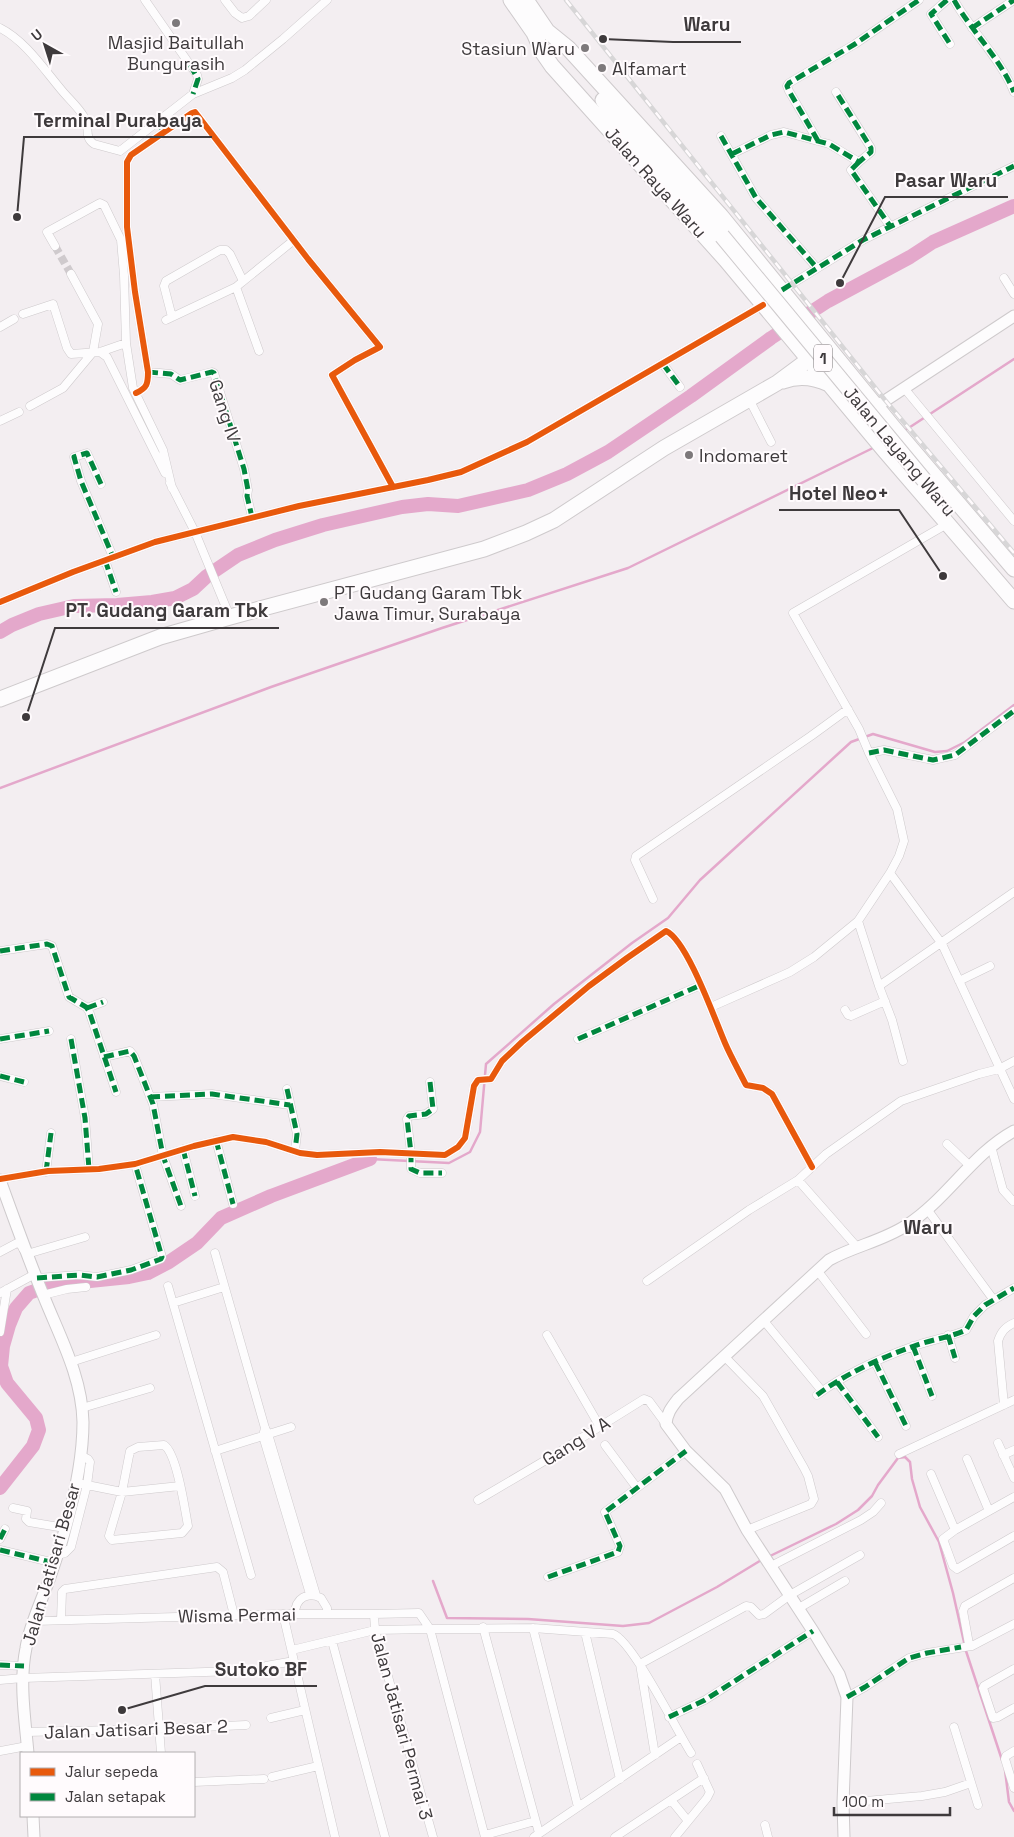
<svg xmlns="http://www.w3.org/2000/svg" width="1014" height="1837" viewBox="0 0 1014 1837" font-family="'Space Grotesk',sans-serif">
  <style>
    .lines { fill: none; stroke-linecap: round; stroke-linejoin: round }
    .stream { stroke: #e4a8cb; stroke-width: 2.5 }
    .river { stroke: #e4a8cb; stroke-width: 14 }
    .street-tunnel { stroke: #cfcacd; stroke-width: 8; stroke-dasharray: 8 4; stroke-linecap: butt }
    .street-casing { stroke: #cecacc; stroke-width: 9 }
    .secondary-casing { stroke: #cecacc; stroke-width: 13 }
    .highway-casing { stroke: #cecacc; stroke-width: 17 }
    .street { stroke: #fdfcfd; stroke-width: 8 }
    .secondary { stroke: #fdfcfd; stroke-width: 11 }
    .highway { stroke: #fdfcfd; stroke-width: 15 }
    .rail-casing { stroke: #d7d6d7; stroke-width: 4.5 }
    .rail { stroke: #fffbfd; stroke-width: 2.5; stroke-dasharray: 8; stroke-linecap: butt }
    .highway-bridge-casing { stroke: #cecacc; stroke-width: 17; stroke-linecap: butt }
    .highway-bridge { stroke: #fdfcfd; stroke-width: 15 }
    .quiet { stroke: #00873e; stroke-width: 5; stroke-dasharray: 10 5; stroke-linecap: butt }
    .cycleway-casing { stroke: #fffbfd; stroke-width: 9 }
    .cycleway { stroke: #e8590c; stroke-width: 6 }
    .poi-dot { fill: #7d797b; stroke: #fffbfd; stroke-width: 2 }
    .labels { text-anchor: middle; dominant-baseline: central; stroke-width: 4; stroke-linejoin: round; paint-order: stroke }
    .shield { fill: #fffbfd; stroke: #787476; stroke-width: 1 }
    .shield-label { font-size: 16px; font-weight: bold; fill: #3e3a3c }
    .poi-label { font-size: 18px; fill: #3e3a3c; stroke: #fffbfd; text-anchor: start }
    .street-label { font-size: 18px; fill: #3e3a3c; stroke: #fffbfd }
    .quarter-label { font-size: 20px; font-weight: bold; fill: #3e3a3c; stroke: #fffbfd }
    .leader { fill: none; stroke: #3e3a3c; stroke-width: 2 }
    .callout-dot { fill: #3e3a3c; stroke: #fffbfd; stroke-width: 2 }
    .callout-label { font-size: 19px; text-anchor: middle; font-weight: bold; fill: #3e3a3c; stroke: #fffbfd; stroke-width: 4; stroke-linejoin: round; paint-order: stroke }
  </style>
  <rect width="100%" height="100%" fill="#f3eef1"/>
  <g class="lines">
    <path class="stream" d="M904 431 1014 359
      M0 788 271 687 442 628 628 568 875 447
      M370 1159 449 1163 470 1152 480 1132 486 1064 554 1004 632 943 668 918 700 880 851 742 873 734 935 752 947 751 965 742 1014 705
      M768 1557 836 1524 858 1510 872 1496 878 1485 898 1458 905 1457 910 1462 912 1479 920 1507 939 1542 953 1593 966 1651 1002 1760
      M433 1581 447 1618 528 1619 623 1626 649 1623 717 1587 763 1559
      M1005 1770 1009 1802 1014 1811"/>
    <path class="river" d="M0 632 12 625 39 614 74 606 117 605 152 602 175 598 193 589 207 576 238 555 275 540 323 525 402 507 428 504 458 506 528 490 567 474 608 452 691 396 771 338 828 301 910 257 933 242 1014 206
      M0 1488 33 1446 39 1430 36 1418 7 1383 1 1366 3 1346 9 1325 16 1308 29 1293 51 1285 129 1277 148 1273 169 1262 197 1243 221 1218 271 1196 370 1159"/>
    <path class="street-tunnel" d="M55 246 71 274"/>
    <defs>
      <path id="street" d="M145 0 197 75 198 79 193 94
        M225 0 235 13 242 18 249 16 266 0
        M947 0 931 14 950 44
        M954 0C972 32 1000 58 1014 92
        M0 28C26 41 45 71 64 93 71 101 79 108 84 117 91 126 83 137 94 144L120 151 193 94 232 78 245 70 283 39 327 0
        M972 28 1014 0
        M721 136 756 198 816 267
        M818 141 789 91 787 86 789 83 855 44 919 0
        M732 154 771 135 784 132 829 144 859 162 871 152V148L836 92
        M859 162 851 170 890 226
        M55 246 47 232 100 203 104 205 121 240 124 275 126 343 133 388 163 450 172 488
        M1004 278 1014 294
        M236 287 259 351
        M782 290 863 240 1014 166
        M23 314 53 304 67 348 71 354 100 352 126 343
        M172 317 164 286 166 281 220 250H226L230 254 243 281
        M166 320 236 287 294 240
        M0 327 14 319
        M100 352 107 357 165 473
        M663 364 680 387
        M148 372 171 374 180 380 212 372 214 373 244 469 248 490 247 496 252 517
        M904 388 1014 521
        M136 393C147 388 148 384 148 372L135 292 127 227V162L131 155 192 113 195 112 308 259 380 347 355 360 332 375 393 487
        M749 399 771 442
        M30 406 63 388 93 352 98 324 71 274
        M0 421 19 412
        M170 483 195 532 230 617
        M101 484 87 453 74 457 81 481 113 557
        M105 560 116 592
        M0 602 73 572 155 542 299 506 428 480 461 472 527 442 763 305
        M869 753 884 750 933 760 955 755 1014 711
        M890 873 942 944 1014 1099
        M653 899 635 860 636 856 811 736 848 709
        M858 921 879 986
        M0 951 47 944 52 946 69 997 86 1007 89 1011 116 1092
        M959 981 990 966
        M711 1007 790 972 814 957 858 921 890 873 899 856 904 841 897 809 869 753 859 729 793 613 947 524
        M87 1008 103 1002
        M845 1010 848 1015 851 1016 885 1001
        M0 1039 49 1031
        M71 1039 85 1118 89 1169
        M578 1039 701 985
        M104 1057 130 1051 134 1056 153 1104 163 1156 181 1206
        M903 1061 892 1020 879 986 1014 892
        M0 1076 24 1082
        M430 1082 433 1109 426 1114 409 1116 407 1119 411 1153V1169L420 1173H442
        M287 1089 297 1134 295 1151
        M150 1097 212 1094 290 1105
        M216 1140 233 1204
        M947 1144 970 1166
        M991 1146 1003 1190 1013 1201
        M183 1149 195 1196
        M46 1172 51 1133
        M0 1179 48 1171 99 1169 135 1164 194 1146 233 1137 266 1142 300 1153 317 1155 380 1152 445 1155 458 1147 465 1138 474 1086 478 1080 491 1079 502 1061 522 1042 589 986 627 958 666 931C687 940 715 1020 725 1043 731 1057 739 1071 746 1085L763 1088 772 1094 812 1167
        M798 1180 857 1247
        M927 1209 993 1299
        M0 1252 17 1243 21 1245 23 1249
        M215 1253 265 1428 268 1434 316 1595
        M27 1254 85 1237
        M817 1270 866 1334
        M37 1278 79 1275 97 1277 131 1270 161 1259 162 1257 135 1164
        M647 1281 749 1210 798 1180 826 1154 901 1101 979 1074 999 1069 1014 1061
        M168 1286 251 1575
        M0 1293 35 1274
        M43 1295 67 1289 86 1287
        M173 1303 224 1287
        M764 1321 822 1391
        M0 1332 7 1289
        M547 1335 600 1427
        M948 1335 955 1358
        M913 1346 932 1396
        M725 1357 763 1396 804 1468 808 1476 814 1499 811 1504 747 1530
        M71 1362 156 1335
        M875 1362 906 1426
        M837 1382 878 1437
        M817 1395C845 1374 880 1358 914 1346 930 1340 951 1337 966 1330L974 1316 985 1305 1014 1288
        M1004 1405 998 1341C1001 1332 1005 1327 1014 1323
        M82 1408 150 1388
        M265 1428 263 1436 310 1594
        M998 1443 1014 1478
        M164 1445C177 1453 185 1510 188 1526L182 1533 112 1540 109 1536 122 1492 130 1451 138 1447Z
        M605 1445 637 1488
        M215 1451 291 1427
        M899 1454 1014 1400
        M1003 1455 1014 1450
        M967 1459 989 1511
        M931 1474 955 1530
        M82 1484 122 1492 180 1486
        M1014 1497 955 1530 943 1539 953 1566 957 1569 1014 1536
        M478 1500 551 1457 644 1399 649 1401 666 1424
        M13 1508 27 1511 26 1519 29 1522 65 1528
        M0 1539 5 1529
        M0 1550 55 1563
        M57 1555 65 1553 71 1547 87 1485 90 1462 88 1459 80 1455
        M771 1566 861 1520 873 1512 881 1503
        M548 1577 618 1552 620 1546 605 1512 686 1451
        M1014 1578 965 1606 963 1611 969 1644 972 1646 1014 1624
        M799 1608 845 1581
        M283 1614 335 1837
        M295 1614C295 1598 308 1591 321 1598L327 1608V1614
        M374 1614 375 1630 433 1837
        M61 1620 62 1592 65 1589 217 1567 223 1572 234 1615
        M35 1621 283 1614H374L419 1613 430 1629 533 1628 613 1634C632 1640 677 1731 691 1753
        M483 1627 539 1833
        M533 1628 578 1807
        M585 1632 620 1779
        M332 1641 385 1837
        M292 1650 375 1630 430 1629 485 1837
        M0 1665 24 1666
        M266 1666 294 1661
        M1014 1669 984 1686 983 1688 993 1718 998 1717 1014 1708
        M155 1674 161 1753
        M0 1680 23 1678 236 1671
        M847 1697 865 1687 909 1658 927 1653 971 1646
        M669 1717 705 1700 813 1631
        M271 1718 305 1710
        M954 1727 978 1805
        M26 1732 159 1729 246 1725
        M0 1751 27 1746
        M1014 1751 1006 1756 1005 1759 1014 1788
        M655 1755 640 1664 746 1606 751 1607 759 1615 764 1614 790 1595 860 1555
        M272 1777 318 1766
        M194 1782 264 1779
        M671 1800 688 1821
        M843 1803 922 1796 945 1792 971 1783
        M765 1825 768 1837
        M485 1835 535 1821
        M534 1837 681 1737
        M615 1837 704 1778
        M675 1837 707 1798 710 1792 697 1764"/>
      <path id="secondary" d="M877 406 1014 316
        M0 1180C14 1219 28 1258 44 1297 60 1337 82 1377 83 1422 83 1470 66 1531 50 1577 43 1598 29 1626 26 1648 19 1682 25 1719 28 1753
        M33 1816 34 1837
        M844 1837 843 1803 847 1697 839 1674 813 1631 747 1530 725 1489 686 1451 666 1424C667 1413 671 1408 678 1399L829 1260C854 1246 883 1241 907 1225 947 1199 972 1154 1014 1131"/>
      <path id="highway" d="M511 0 534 33 543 53 552 66 726 260 885 451 1014 601
        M526 0 547 31 568 48 721 216 893 427 1014 569
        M603 100 630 134 722 236
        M783 381C799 375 814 377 829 384
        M0 699 160 637 230 617 484 549 526 533 554 520 664 448 777 383 827 346"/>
    </defs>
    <use href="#street" class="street-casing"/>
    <use href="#secondary" class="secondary-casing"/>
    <use href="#highway" class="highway-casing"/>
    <use href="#street" class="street"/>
    <use href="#secondary" class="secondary"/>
    <use href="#highway" class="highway"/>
    <defs>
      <path id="rail" d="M566 0 885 400 1014 553"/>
    </defs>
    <use href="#rail" class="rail-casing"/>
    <use href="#rail" class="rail"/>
    <defs>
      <path id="highway-bridge" d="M722 236 924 480"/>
    </defs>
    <use href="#highway-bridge" class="highway-bridge-casing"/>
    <use href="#highway-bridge" class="highway-bridge"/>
    <path class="quiet" d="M947 0 931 14 950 44
      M954 0C972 32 1000 58 1014 92
      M972 28 1014 0
      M190 65 198 79 193 94
      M157 121 164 132
      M721 136 756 198 816 267
      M818 141 789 91 787 86 789 83 855 44 919 0
      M732 154 771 135 784 132 829 144 859 162 871 152V148L836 92
      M859 162 851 170 890 226
      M782 290 863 240 1014 166
      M663 364 680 387
      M148 372 171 374 180 380 212 372 214 373 244 469 248 490 247 496 252 517
      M101 484 87 453 74 457 81 481 113 557
      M105 560 116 592
      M869 753 884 750 933 760 955 755 1014 711
      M0 951 47 944 52 946 69 997 86 1007 89 1011 116 1092
      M87 1008 103 1002
      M0 1039 49 1031
      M71 1039 85 1118 89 1169
      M578 1039 701 985
      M104 1057 130 1051 134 1056 153 1104 163 1156 181 1206
      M0 1076 24 1082
      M430 1082 433 1109 426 1114 409 1116 407 1119 411 1153V1169L420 1173H442
      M287 1089 297 1134 295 1151
      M150 1097 212 1094 290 1105
      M216 1140 233 1204
      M183 1149 195 1196
      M46 1172 51 1133
      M37 1278 79 1275 97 1277 131 1270 161 1259 162 1257 135 1164
      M948 1335 955 1358
      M913 1346 932 1396
      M875 1362 906 1426
      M837 1382 878 1437
      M817 1395C845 1374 880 1358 914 1346 930 1340 951 1337 966 1330L974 1316 985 1305 1014 1288
      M0 1539 5 1529
      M0 1550 55 1563
      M548 1577 618 1552 620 1546 605 1512 686 1451
      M0 1665 24 1666
      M847 1697 865 1687 909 1658 927 1653 961 1647
      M669 1717 705 1700 813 1631"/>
    <defs>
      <path id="cycleway" d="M136 393C147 388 148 384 148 372L135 292 127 227V162L131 155 192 113 195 112 308 259 380 347 355 360 332 375 393 487
        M0 602 73 572 155 542 299 506 428 480 461 472 527 442 763 305
        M0 1179 48 1171 99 1169 135 1164 194 1146 233 1137 266 1142 300 1153 317 1155 380 1152 445 1155 458 1147 465 1138 474 1086 478 1080 491 1079 502 1061 522 1042 589 986 627 958 666 931C687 940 715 1020 725 1043 731 1057 739 1071 746 1085L763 1088 772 1094 812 1167"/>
    </defs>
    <use href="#cycleway" class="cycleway-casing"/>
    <use href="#cycleway" class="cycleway"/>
  </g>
  <g class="poi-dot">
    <circle cx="176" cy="23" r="5"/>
    <circle cx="585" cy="48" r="5"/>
    <circle cx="602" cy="68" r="5"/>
    <circle cx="689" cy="455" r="5"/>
    <circle cx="324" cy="602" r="5"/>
  </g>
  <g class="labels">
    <rect class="shield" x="814" y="344.5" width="18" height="27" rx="4"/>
    <g class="shield-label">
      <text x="823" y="358">1</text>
    </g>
    <g class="poi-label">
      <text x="176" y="42" text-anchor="middle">Masjid Baitullah<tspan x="176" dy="21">Bungurasih</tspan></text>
      <text x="575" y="48" text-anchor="end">Stasiun Waru</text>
      <text x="612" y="68">Alfamart</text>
      <text x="699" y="455">Indomaret</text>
      <text x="334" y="592">PT Gudang Garam Tbk<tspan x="334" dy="21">Jawa Timur, Surabaya</tspan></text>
    </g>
    <g class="street-label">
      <text transform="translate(656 182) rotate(48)">Jalan Raya Waru</text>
      <text transform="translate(225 411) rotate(72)">Gang IV</text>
      <text transform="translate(900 451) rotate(50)">Jalan Layang Waru</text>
      <text transform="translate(576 1441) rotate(-32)">Gang V A</text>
      <text transform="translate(51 1564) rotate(-74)">Jalan Jatisari Besar</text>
      <text transform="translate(237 1615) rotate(-1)">Wisma Permai</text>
      <text transform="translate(402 1726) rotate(75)">Jalan Jatisari Permai 3</text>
      <text transform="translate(136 1729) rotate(-2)">Jalan Jatisari Besar 2</text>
    </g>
    <g class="quarter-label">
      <text x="928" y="1227">Waru</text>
    </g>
  </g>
  <path class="leader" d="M603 39L673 42H741M17 217L24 137H212M840 283L885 197H1008M943 576L899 510H779M26 717L55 628H279M122 1710L205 1686H317"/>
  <g class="callout-dot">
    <circle cx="603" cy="39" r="5"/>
    <circle cx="17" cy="217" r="5"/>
    <circle cx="840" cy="283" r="5"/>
    <circle cx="943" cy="576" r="5"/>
    <circle cx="26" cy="717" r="5"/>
    <circle cx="122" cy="1710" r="5"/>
  </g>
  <g class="callout-label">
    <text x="707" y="31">Waru</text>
    <text x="118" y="127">Terminal Purabaya</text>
    <text x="946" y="187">Pasar Waru</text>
    <text x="839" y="500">Hotel Neo+</text>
    <text x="167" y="617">PT. Gudang Garam Tbk</text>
    <text x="261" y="1676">Sutoko BF</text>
  </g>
  <rect x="20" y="1752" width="175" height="65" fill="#fffbfd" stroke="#b2aeb0"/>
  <rect x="30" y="1768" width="25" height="8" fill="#e8590c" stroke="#b2aeb0"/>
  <text x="65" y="1777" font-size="15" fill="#3e3a3c">Jalur sepeda</text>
  <rect x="30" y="1793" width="25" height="8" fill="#00873e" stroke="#b2aeb0"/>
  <text x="65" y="1802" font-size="15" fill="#3e3a3c">Jalan setapak</text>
  <g transform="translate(45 45) rotate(321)" stroke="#fffbfd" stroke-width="4" paint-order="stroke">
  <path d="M0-4L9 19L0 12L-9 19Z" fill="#3e3a3c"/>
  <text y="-8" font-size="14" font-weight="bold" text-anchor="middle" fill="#3e3a3c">U</text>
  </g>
  <path d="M834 1807v8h116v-8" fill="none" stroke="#3e3a3c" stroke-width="2.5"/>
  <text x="842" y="1807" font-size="15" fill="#3e3a3c" stroke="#fffbfd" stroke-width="4" paint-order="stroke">100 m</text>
</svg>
